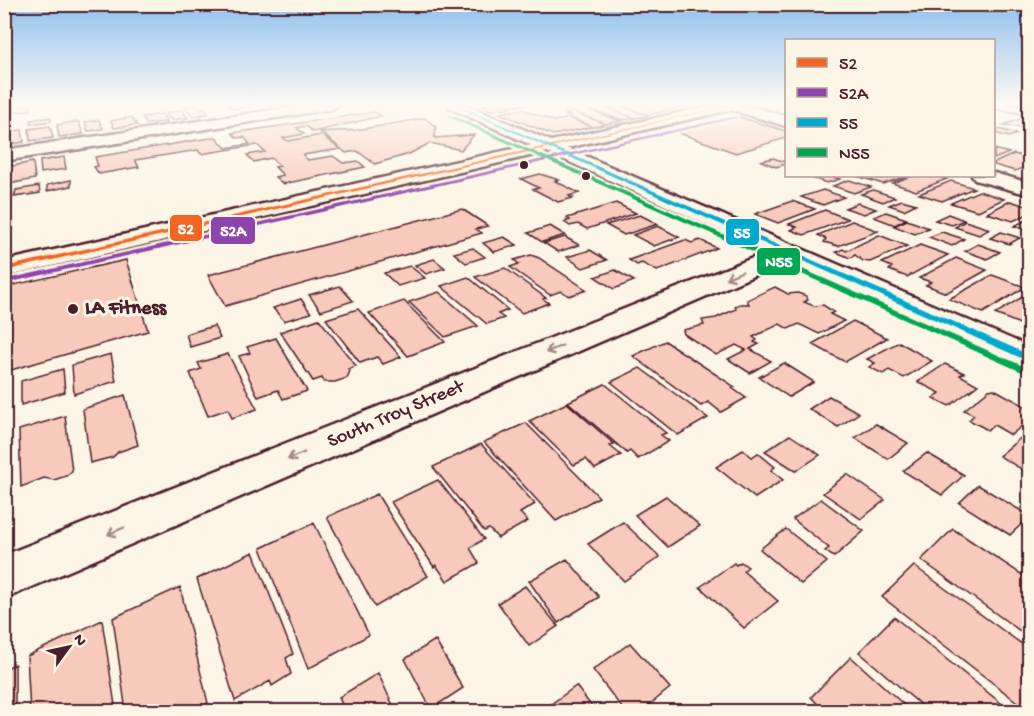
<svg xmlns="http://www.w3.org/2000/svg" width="1034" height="716" viewBox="0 0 1034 716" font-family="'Gochi Hand',sans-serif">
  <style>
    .building { fill: #f8cabb; stroke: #4a1f2b; stroke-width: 1.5 }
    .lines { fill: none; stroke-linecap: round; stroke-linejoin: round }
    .minor-casing { stroke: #4a1f2b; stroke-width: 5 }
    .major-casing { stroke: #4a1f2b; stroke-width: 5 }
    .minor { fill: #fcf5e5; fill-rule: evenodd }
    .major { fill: #fcf5e5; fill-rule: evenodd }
    .bus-1-casing { stroke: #fcf5e5; stroke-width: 5 }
    .bus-2-casing { stroke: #fcf5e5; stroke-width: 5 }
    .bus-3-casing { stroke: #fcf5e5; stroke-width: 5 }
    .bus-4-casing { stroke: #fcf5e5; stroke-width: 5 }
    .bus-1 { fill: #f26522; fill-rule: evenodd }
    .bus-2 { fill: #8e44ad; fill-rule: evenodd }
    .bus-3 { fill: #00a9ce; fill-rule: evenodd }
    .bus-4 { fill: #00a651; fill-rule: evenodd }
    .oneway { stroke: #a38a88 }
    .bus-dot { fill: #4a1f2b; stroke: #fcf5e5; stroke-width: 2 }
    .labels { text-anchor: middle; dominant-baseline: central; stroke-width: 6; stroke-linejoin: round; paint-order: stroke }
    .poi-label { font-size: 20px; font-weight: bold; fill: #4a1f2b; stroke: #fcf5e5; text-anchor: start }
    .street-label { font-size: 20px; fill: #4a1f2b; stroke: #fcf5e5 }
    .line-badge { stroke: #fcf5e5; stroke-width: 2 }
    .badge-label { font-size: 16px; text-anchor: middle; font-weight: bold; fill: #fff }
  </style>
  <rect width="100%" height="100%" fill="#fcf5e5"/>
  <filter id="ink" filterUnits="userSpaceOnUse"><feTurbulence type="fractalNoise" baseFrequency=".0167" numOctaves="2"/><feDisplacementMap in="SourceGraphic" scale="12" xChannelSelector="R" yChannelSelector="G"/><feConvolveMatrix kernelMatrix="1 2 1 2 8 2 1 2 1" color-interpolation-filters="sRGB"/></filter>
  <g filter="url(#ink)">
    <path class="building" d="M7 105H31V110L7 113Z
      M197 105 205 109 209 113 193 117 184 107Z
      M228 105H248L250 107 233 109Z
      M485 105H525L492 110 481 106 487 105Z
      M571 105 580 107 621 121 607 124 559 107Z
      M616 105H657L673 109 648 115Z
      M657 105H679L686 107 673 109Z
      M596 106 609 109 635 118 623 120 585 108Z
      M622 106 648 115V116L635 118 609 109Z
      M522 109 554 121 569 118 592 127 553 135 499 113Z
      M182 110 188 118 171 120 165 113Z
      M375 112 382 116 313 132 306 126 297 128 304 134 283 138 288 141 321 135 340 149 303 155 308 160 333 156 343 163 358 161 365 167 283 184 275 177 283 175 275 167 280 166 271 158 254 162 247 155 265 152 257 145 201 154 198 150 135 160 139 167 99 174 94 167 98 166 95 157 216 137 226 148 250 144 244 137 237 138 232 133Z
      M573 112 607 124 593 127 566 116 569 115 565 113Z
      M162 114 167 121 164 122 146 124 142 117Z
      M733 115 786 131V138L736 153 670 130Z
      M51 117V121L31 124V120Z
      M131 117 137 125 114 128 111 121Z
      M1025 117 1030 118V129L1004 125Z
      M425 118 436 127 435 138 474 135 461 150 430 143 409 154 375 164 357 151 346 153 320 132 357 130Z
      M99 120 103 129 88 131 85 122Z
      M73 122H79L83 134 59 137 57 125Z
      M50 126 53 138 30 141 29 129Z
      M999 129 1017 134 1009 137 994 133Z
      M22 130 24 142 4 145V132Z
      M994 149 1009 153 994 159Z
      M1014 154 1030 158V165L1015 171 994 165V163Z
      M64 157 66 169 41 173 40 161Z
      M773 158 786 162V164L776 167 761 161Z
      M33 162 35 179 8 184 7 167Z
      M540 174 559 180 555 181 579 193 569 196 573 198 558 202 533 189 539 188 521 179Z
      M813 176H830L840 179 827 183 809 177Z
      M864 176H907L883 184 860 177Z
      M912 176H935L947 179 916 191 892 183Z
      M71 180V186L47 191V185Z
      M849 180 871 187 854 193 833 186Z
      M951 181 974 188 942 201 919 194Z
      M39 186 40 193 14 197 16 190Z
      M823 190 844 197 823 205 801 197Z
      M873 190 895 197 883 202 861 194Z
      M979 191 1004 199 978 211 951 203Z
      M902 200 916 204 904 210 889 205Z
      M792 201 815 209 778 223 755 214Z
      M1010 201 1030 207V213L1013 221 987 213Z
      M616 203 636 213 587 229 578 224 570 226 564 222 570 220 567 218Z
      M858 203 876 209 864 214 845 208Z
      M462 209 488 226 476 229 482 233 225 306 208 275Z
      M825 210 848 219 804 235 791 230 797 227 789 224Z
      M886 212 906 219 895 225 874 217Z
      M948 214 964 220 952 225 935 220Z
      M640 215 658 224 624 235 606 225Z
      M1030 218V231L1014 226Z
      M907 220 929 228 915 234 894 226Z
      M852 221 878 231 838 246 824 242 826 239 818 235Z
      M965 221 990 229 979 235 955 227Z
      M550 226 565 235 542 242 528 233Z
      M658 226 679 237 654 246 633 235Z
      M942 232 964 239 952 246 929 237Z
      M1001 232 1020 238 1009 244 990 238Z
      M879 235 907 246 870 262 863 261 855 255 850 258 836 252 843 249 846 251Z
      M504 237 517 245 494 252 483 243Z
      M565 237 579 245 558 252 544 243Z
      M685 240 692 243 700 240 717 248 657 271 642 263 637 265 629 260Z
      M978 244 1000 252 987 259 965 251Z
      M920 245 948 255 907 277 889 270 892 267 882 263Z
      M473 248 485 257 466 263 454 253Z
      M590 250 607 260 583 268 567 257Z
      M531 255 539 258 587 290 569 296 561 291 550 295 510 267 519 264 514 260Z
      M956 258 987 270 946 293 926 285 931 282 919 278Z
      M434 259 445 268 426 274 415 265Z
      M126 260 148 331 4 372V287Z
      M410 266 425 278 398 286 384 273Z
      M505 268 546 298 543 299 549 303 522 313 475 277Z
      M615 270 634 281 614 289 595 277Z
      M992 275 1025 287 983 313 949 299Z
      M468 277 508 310 498 314 504 318 487 324 441 286Z
      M340 286 353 301 321 311 309 295Z
      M775 287 788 294 798 293 806 296 808 300 804 302 814 306 823 305 834 312 830 314 844 321 819 334 799 324 788 329 780 324 753 337 757 340 754 342 759 344 750 349 771 361 750 373 728 359 746 350 736 345 716 355 684 334 683 330 704 325 702 320 716 318 736 309 735 306 740 304H749L747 300Z
      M439 292 478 326 445 337 409 302Z
      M1030 292V328L995 314Z
      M301 299 311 313 284 321 273 308Z
      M404 301 445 342 408 356 369 313Z
      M358 309 401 357 383 364 377 357 360 363 326 319Z
      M319 319 356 366 348 369 350 371 347 378 335 382H324L322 378 313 381 280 332Z
      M853 321 887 338 845 362 812 344Z
      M214 326 220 338 190 347 186 334Z
      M276 338 307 391 283 399 278 390 258 397 239 356 250 353 247 347Z
      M665 341 735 387 732 388 746 398 721 412 708 402 701 406 633 356Z
      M899 342 932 361 904 378 889 370 883 374 869 367 875 363 867 359Z
      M111 354 116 381 74 394 72 365Z
      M228 354 257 409 232 418 228 409 208 416 190 373 201 369 198 363Z
      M784 363 814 382 789 397 759 377Z
      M945 364 964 373 960 375 978 385 949 406 933 398 940 393 918 382Z
      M640 368 708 418 678 435 611 382Z
      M63 369 65 392 21 405V381Z
      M605 384 666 433 661 435 669 441 638 459 630 451 627 453 568 402Z
      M994 389 1030 409V419L1011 435 994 425 988 430 969 420 974 415 964 410 989 390Z
      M125 395 138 445 118 452 113 457 90 463 83 409Z
      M829 396 859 413 838 427 809 409Z
      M567 403 614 444 610 446 621 455 595 469 586 459 574 465 529 421Z
      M65 416 72 471 66 476 54 480 44 478 21 487 19 430Z
      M526 423 599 497 556 521 484 442Z
      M876 424 908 443 888 459 855 438Z
      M7 428 9 501 4 503V429Z
      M1030 430V474L999 456Z
      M790 435 820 455 796 471 765 451Z
      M481 444 535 504 520 513 528 521 498 538 489 529 484 531 433 467Z
      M743 450 752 457 758 453 775 467 771 470 783 480 755 498 716 467Z
      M927 453 964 475 942 495 903 471Z
      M847 474 885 500 861 519 823 493Z
      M438 480 484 539 470 548 479 563 447 581 436 565 434 567 391 502Z
      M978 485 1030 516 1010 535 959 503Z
      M377 494 428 576 375 607 327 517Z
      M666 496 700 526 668 547 635 515Z
      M821 499 864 531 834 557 825 551 829 548 793 519Z
      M623 522 660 557 624 581 588 544Z
      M314 523 369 635 308 669 261 548Z
      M786 529 827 562 801 584 760 549Z
      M953 529 1030 580V638L921 560Z
      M253 552 293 654 286 658 291 674 272 686 270 681 235 701 197 579Z
      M567 559 599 597 558 623 529 581Z
      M741 562 748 567 743 571 778 601 744 628 700 587 734 563 736 565Z
      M914 566 1030 650V712L882 597Z
      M525 586 558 626 529 646 498 603Z
      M180 587 208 703 192 712H126L113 618Z
      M894 617 1012 712H929L859 652Z
      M102 620 116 712H30L27 656Z
      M435 640 463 688 431 709 405 659Z
      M630 643 670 688 641 712H625L593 670Z
      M851 657 912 712H825L811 697Z
      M15 664V712H4V669Z
      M378 673 396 712H345L339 697Z
      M576 686 596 712H540Z"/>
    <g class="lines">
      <defs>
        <path id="minor" d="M306 105H339L332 109 4 161V150Z
          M723 105H745L786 116V126L725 108Z
          M995 105H1030V114L997 108Z
          M994 173 1030 183V195L975 180 972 176H994Z
          M788 244 797 247 801 252 797 257 4 599V555Z"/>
        <path id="major" d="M448 105H466L551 141 715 105H740L738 108 567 148 1030 347V369L1018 366 547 152 4 277V261L531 145 450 108Z"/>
      </defs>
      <use href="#minor" class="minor-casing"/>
      <use href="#major" class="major-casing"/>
      <use href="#minor" class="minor"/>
      <use href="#major" class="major"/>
      <defs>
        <path id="bus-1" d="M730 105H735L4 271V267Z"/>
        <path id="bus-2" d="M736 116 737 118 7 283H4V279H7Z"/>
        <path id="bus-3" d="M453 105H457L1030 355V362Z"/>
        <path id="bus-4" d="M449 115H451L1028 368 1030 370 1025 373 1022 372 449 117Z"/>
      </defs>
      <use href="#bus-1" class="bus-1-casing"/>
      <use href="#bus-2" class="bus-2-casing"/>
      <use href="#bus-3" class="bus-3-casing"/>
      <use href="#bus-4" class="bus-4-casing"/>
      <use href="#bus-1" class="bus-1"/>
      <use href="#bus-2" class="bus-2"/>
      <use href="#bus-3" class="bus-3"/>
      <use href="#bus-4" class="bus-4"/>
    </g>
    <defs><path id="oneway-shaft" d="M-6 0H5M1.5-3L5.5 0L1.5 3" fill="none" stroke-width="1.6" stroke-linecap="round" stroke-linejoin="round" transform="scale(1.5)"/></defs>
    <g class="oneway">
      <use href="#oneway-shaft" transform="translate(734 275) rotate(157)"/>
      <use href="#oneway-shaft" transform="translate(554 349) rotate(157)"/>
      <use href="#oneway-shaft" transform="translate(296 456) rotate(157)"/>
      <use href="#oneway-shaft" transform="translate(116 531) rotate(157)"/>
    </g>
  </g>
  <linearGradient id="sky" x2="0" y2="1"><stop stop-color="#90c0ee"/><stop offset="0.51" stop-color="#fefaf3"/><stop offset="1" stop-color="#fefaf3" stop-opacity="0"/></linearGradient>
  <rect width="1034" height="205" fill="url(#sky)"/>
  <g class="bus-dot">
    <circle cx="524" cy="165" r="5"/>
    <circle cx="586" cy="176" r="5"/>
    <circle cx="73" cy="309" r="6"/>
  </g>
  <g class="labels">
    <g class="poi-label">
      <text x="85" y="309">LA Fitness</text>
    </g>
    <g class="street-label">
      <text transform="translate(396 415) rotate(-23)">South Troy Street</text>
    </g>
  </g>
  <g class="line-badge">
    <rect x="169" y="214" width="34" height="28" rx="6" fill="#f26522"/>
    <rect x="210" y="216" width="46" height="29" rx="6" fill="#8e44ad"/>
    <rect x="725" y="218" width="35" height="28" rx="6" fill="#00a9ce"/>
    <rect x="756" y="247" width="45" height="29" rx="6" fill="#00a651"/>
  </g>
  <g class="badge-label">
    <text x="186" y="234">52</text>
    <text x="233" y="236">52A</text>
    <text x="742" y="238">55</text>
    <text x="779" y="267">N55</text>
  </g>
  <rect width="1034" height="716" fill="none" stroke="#fcf5e5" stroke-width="24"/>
  <rect x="12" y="12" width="1010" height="692" fill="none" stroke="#4a1f2b" stroke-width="2" filter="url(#ink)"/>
  <rect x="785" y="39" width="210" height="138" fill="#fcf5e5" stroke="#b59f9b" stroke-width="1.5"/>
  <rect x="797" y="58" width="30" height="9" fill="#f26522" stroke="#b59f9b" stroke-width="1.5"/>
  <text x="839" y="69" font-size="18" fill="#4a1f2b">52</text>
  <rect x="797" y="88" width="30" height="9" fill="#8e44ad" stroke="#b59f9b" stroke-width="1.5"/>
  <text x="839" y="99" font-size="18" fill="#4a1f2b">52A</text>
  <rect x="797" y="118" width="30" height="9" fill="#00a9ce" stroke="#b59f9b" stroke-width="1.5"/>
  <text x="839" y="129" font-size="18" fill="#4a1f2b">55</text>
  <rect x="797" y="148" width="30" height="9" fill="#00a651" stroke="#b59f9b" stroke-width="1.5"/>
  <text x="839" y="159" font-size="18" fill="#4a1f2b">N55</text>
  <g transform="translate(69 647) rotate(57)" stroke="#fcf5e5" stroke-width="4.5" paint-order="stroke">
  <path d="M0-4.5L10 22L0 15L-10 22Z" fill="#4a1f2b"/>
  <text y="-9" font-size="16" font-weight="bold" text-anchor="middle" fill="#4a1f2b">N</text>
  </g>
</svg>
